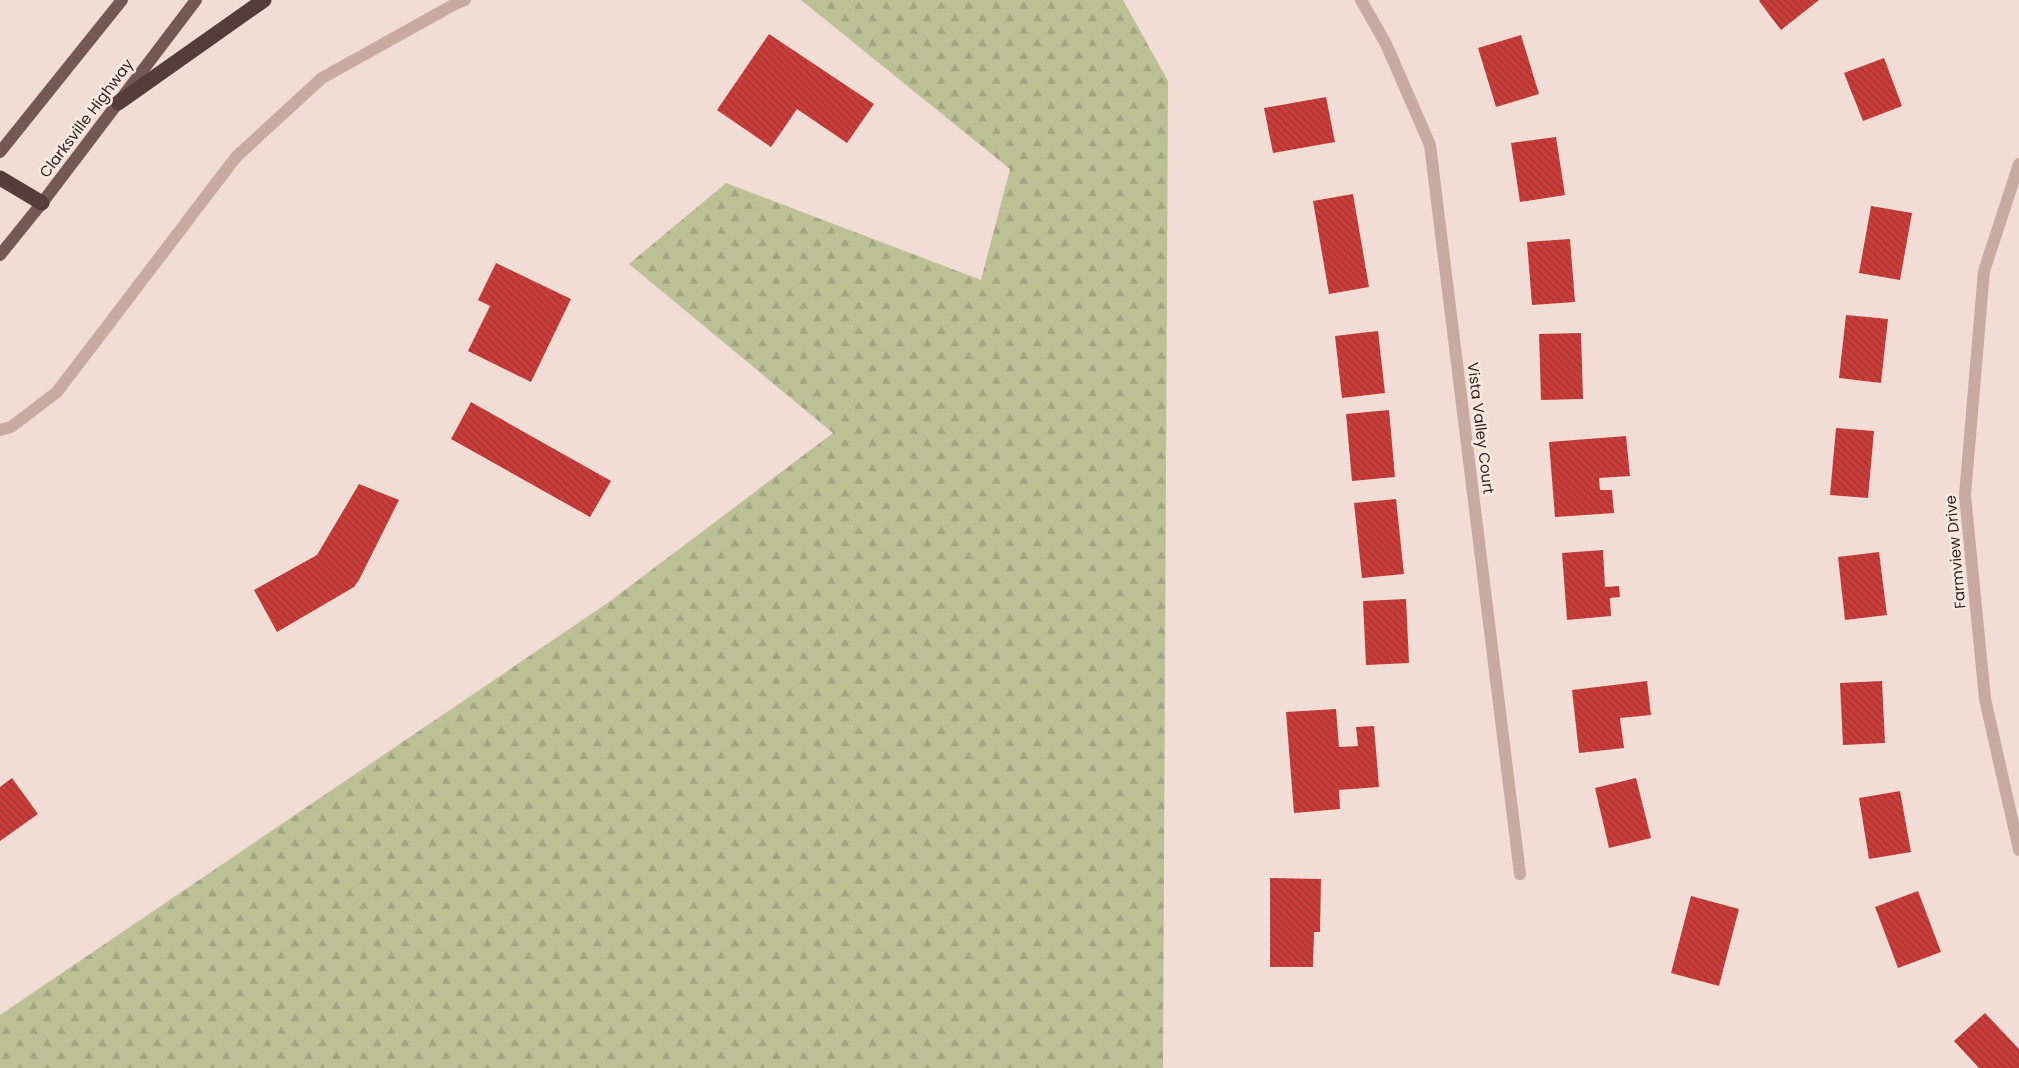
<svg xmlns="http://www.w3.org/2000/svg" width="2019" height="1068" viewBox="0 0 2019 1068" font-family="Poppins,sans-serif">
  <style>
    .forest { fill: url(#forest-firs) }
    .building { fill: url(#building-back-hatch) }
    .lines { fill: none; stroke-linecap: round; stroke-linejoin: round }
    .street { stroke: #c9aaa1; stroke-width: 12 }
    .primary { stroke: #755855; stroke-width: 12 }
    .highway { stroke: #543d3b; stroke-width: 15 }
    .labels { text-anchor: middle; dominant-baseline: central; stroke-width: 5; stroke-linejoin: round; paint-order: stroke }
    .street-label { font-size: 15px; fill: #332524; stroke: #f9e9e1 }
  </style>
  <defs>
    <pattern id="forest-firs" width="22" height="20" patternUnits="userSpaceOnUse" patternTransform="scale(1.25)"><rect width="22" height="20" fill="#bbc095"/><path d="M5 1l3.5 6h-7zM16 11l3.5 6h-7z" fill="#a1a580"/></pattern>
    <pattern id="building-back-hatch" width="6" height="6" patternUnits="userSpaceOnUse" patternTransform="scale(1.25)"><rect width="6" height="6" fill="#c93d3b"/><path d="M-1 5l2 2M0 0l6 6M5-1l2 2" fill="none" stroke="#a43331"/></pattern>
  </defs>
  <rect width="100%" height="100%" fill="#f1ddd5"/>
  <path class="forest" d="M801 0H1123L1168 81 1163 1068H0V1015L609 602 833 433 629 264 726 183 981 280 1010 169Z"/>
  <path class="building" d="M1760 0H1819L1781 30 1759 1Z
    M769 34 874 104 847 143 797 109 771 147 717 110Z
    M1521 35 1539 94 1496 107 1478 48Z
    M1884 58 1902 106 1863 121 1844 73Z
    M1326 97 1335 142 1273 153 1264 108Z
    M1556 137 1565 195 1520 202 1511 143Z
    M1353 194 1369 287 1329 294 1313 201Z
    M1871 206 1912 213 1900 280 1859 273Z
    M1570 239 1575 302 1532 305 1527 242Z
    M496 263 571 299 531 382 468 351 490 306 478 300Z
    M1846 315 1888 319 1881 383 1839 378Z
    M1378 331 1385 393 1342 398 1335 336Z
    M1581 333 1583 399 1541 400 1539 334Z
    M471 402 611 481 590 517 451 439Z
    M1389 410 1395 477 1352 481 1346 414Z
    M1836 428 1874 431 1868 498 1830 495Z
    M1626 436 1630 476 1599 478 1600 490H1612L1614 513 1555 517 1549 442Z
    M359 484 399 500 359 580 354 587 277 632 254 590 317 555Z
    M1396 499 1404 574 1362 578 1354 503Z
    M1603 550 1605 587 1619 586 1620 597 1610 598 1611 616 1567 620 1562 553Z
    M1879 552 1887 615 1845 620 1838 557Z
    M1406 599 1409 663 1366 665 1363 601Z
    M1647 681 1651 715 1620 718 1624 748 1579 753 1572 690Z
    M1882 681 1885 743 1843 745 1840 683Z
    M1336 709 1339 747 1358 746 1356 727 1374 726 1379 787 1339 790 1340 809 1294 813 1286 712Z
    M12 778 38 814 0 841V787Z
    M1636 778 1651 838 1609 848 1595 788Z
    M1900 791 1911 852 1869 859 1859 798Z
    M1270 878 1321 879 1320 932H1314L1313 967H1270Z
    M1918 891 1941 952 1898 968 1875 907Z
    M1691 896 1739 909 1719 986 1671 973Z
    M1985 1013 2019 1049V1068H1979L1954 1041Z"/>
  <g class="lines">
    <path class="street" d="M1361 0 1386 44 1430 145 1520 874
      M2019 164 1984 271 1965 495 1985 699 2019 850
      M0 430 11 427 57 392 236 157 322 78 455 4 465 0"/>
    <path class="primary" d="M0 152 122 0
      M0 255 42 203 196 0"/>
    <path class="highway" d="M118 103 264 0
      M0 178 42 203"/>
  </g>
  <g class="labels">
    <g class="street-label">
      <text transform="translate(86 118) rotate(-53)">Clarksville Highway</text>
      <text transform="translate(1481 428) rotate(83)">Vista Valley Court</text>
      <text transform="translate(1955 552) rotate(-95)">Farmview Drive</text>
    </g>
  </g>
</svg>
